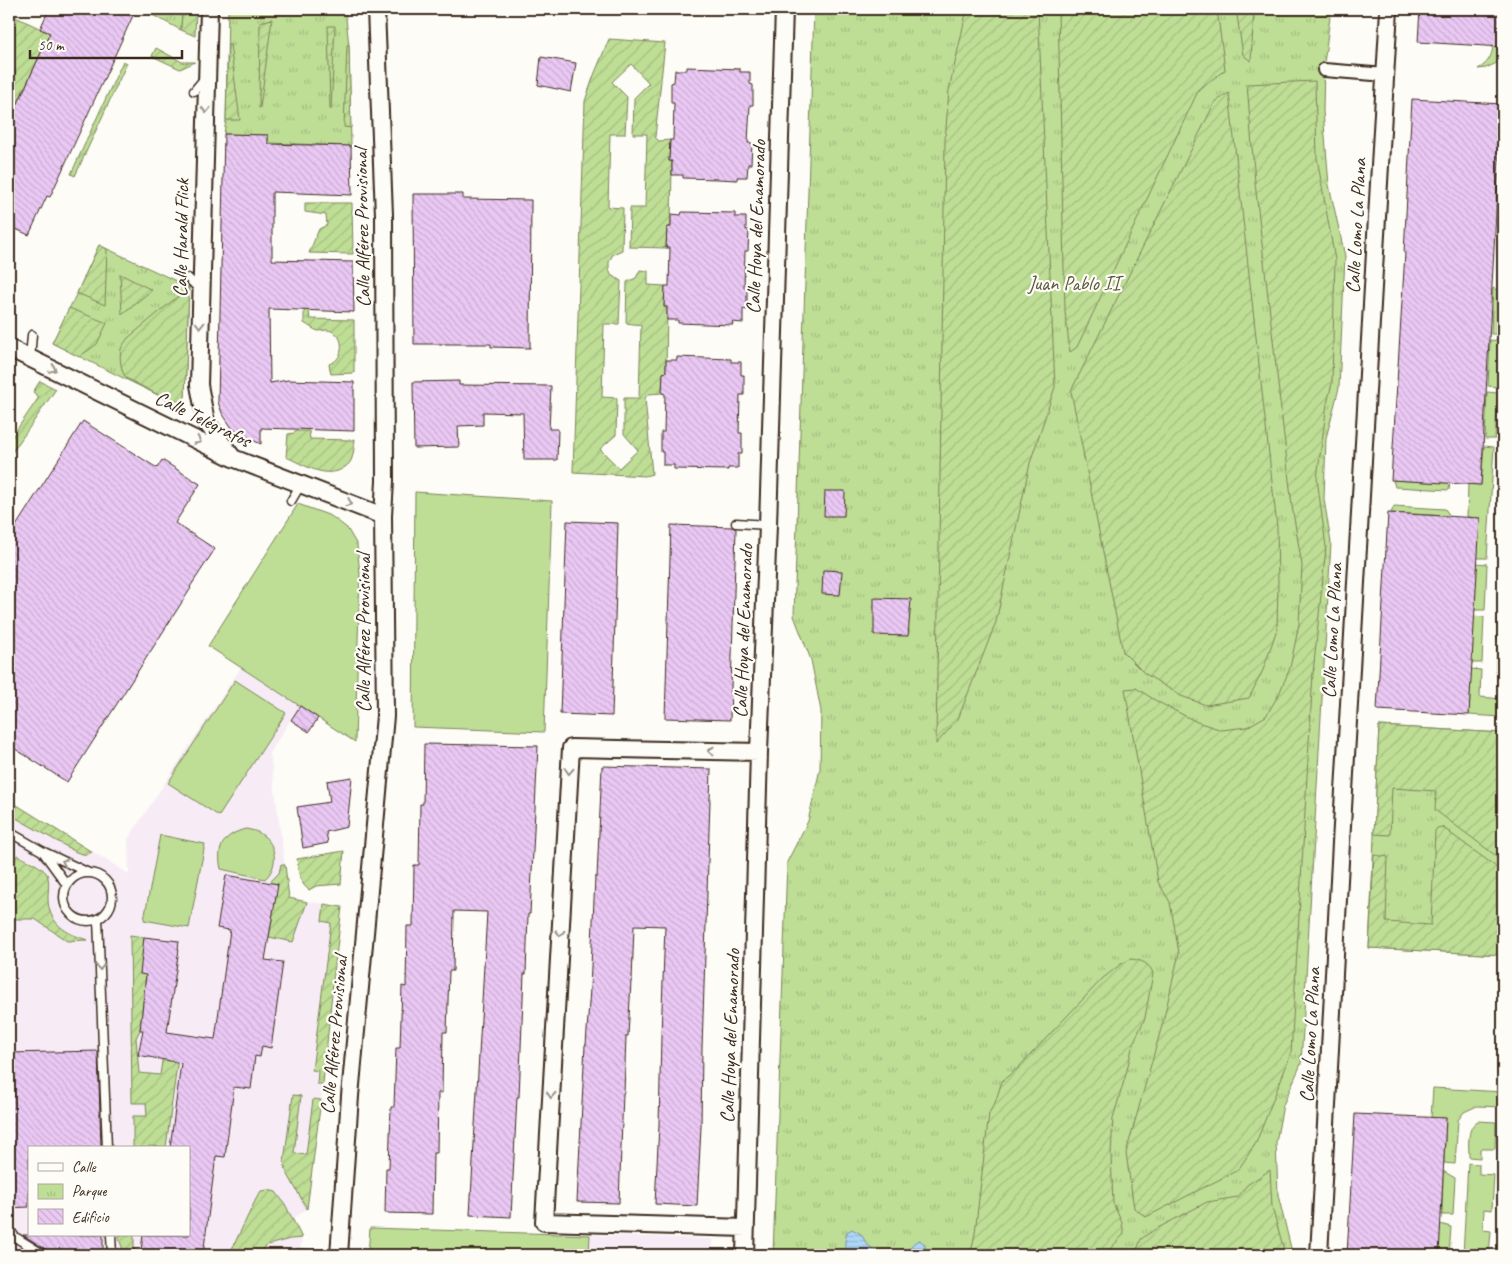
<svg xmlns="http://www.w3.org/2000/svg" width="1512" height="1264" viewBox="0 0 1512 1264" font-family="Caveat,sans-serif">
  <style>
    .built { fill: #f7ecf6; fill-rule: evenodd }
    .grass { fill: #bedd95; stroke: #7c845a }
    .park { fill: url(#park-tufts); stroke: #7c845a }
    .garden { fill: url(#garden-furrows); stroke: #7c845a }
    .water { fill: url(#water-rules); stroke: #7f91a1 }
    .building { fill: url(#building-back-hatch); stroke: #3b2a1e }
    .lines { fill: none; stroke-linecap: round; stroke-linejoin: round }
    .service-casing { stroke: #3b2a1e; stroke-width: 11 }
    .pedestrian-casing { stroke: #3b2a1e; stroke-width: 16 }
    .minor-casing { stroke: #3b2a1e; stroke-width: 20 }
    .service { stroke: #fdfcf7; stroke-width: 8 }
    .pedestrian { stroke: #fdfcf7; stroke-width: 12 }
    .minor { stroke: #fdfcf7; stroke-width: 16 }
    .oneway { stroke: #9c938a }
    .labels { text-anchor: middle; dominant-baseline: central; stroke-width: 4.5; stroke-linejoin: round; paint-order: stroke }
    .street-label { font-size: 20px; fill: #3b2a1e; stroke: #fdfcf7 }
    .park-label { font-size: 20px; fill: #5c573c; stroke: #fdfcf7 }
  </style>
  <defs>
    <pattern id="park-tufts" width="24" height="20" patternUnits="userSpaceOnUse" patternTransform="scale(1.25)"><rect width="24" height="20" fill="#bedd95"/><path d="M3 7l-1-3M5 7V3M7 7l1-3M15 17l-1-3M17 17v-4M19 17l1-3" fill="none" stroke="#a4be80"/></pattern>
    <pattern id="garden-furrows" width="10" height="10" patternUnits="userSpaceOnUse" patternTransform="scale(1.25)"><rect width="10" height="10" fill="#bedd95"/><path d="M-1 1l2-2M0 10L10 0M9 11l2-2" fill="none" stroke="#a4be80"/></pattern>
    <pattern id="water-rules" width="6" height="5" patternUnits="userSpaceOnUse" patternTransform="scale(1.25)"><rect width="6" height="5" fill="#add6f8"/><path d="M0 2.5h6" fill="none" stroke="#96b8d4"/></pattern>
    <pattern id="building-back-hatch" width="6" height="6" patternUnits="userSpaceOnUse" patternTransform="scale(1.25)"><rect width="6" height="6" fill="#eac8f4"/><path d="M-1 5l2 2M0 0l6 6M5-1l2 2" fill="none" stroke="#caacd1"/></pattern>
  </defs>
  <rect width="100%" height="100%" fill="#fdfcf7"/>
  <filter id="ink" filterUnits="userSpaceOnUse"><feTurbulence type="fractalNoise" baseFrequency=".02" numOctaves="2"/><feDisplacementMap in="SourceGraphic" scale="10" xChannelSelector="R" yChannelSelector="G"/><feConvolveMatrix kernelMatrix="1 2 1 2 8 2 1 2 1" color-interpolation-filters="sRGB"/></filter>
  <g filter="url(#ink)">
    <path class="built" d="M241 667 300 706 270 752 289 898 342 907 334 973 323 1084 307 1209 293 1219 302 1238 299 1255H24L9 1246V800L129 874 128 839ZM29 1148H189V1235H29Z
      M590 1235 713 1239V1255H589Z"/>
    <path class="grass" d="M1493 46 1503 47V60L1486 68 1478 69C1487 64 1492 57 1493 46Z
      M1501 189H1503V247H1498Z
      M1493 288 1499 291 1502 296 1500 334H1491Z
      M1490 340 1501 341 1498 387 1488 386Z
      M1487 392 1498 393 1495 439H1485Z
      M1484 446 1494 447 1487 558H1477L1480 518 1467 517 1468 484 1481 485Z
      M1393 480 1450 483 1449 490 1395 487Z
      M415 492 552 501 544 732 413 727Z
      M298 504 331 516 347 528 357 545 360 574 355 742 208 646Z
      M1394 506 1445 509 1450 516 1391 513Z
      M1502 554H1503V640H1497Z
      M1476 563 1487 564 1485 610H1475Z
      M1473 616 1484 617 1482 663H1472Z
      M1497 647H1503V683C1492 676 1497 659 1497 647Z
      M1471 669 1481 670 1480 697 1503 699V717L1469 715Z
      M235 680 286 713 219 816 168 783Z
      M246 829C251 830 257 831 261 834 277 844 279 866 265 879L221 869C216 847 224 834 246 829Z
      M160 835 205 844 189 928 144 920Z
      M1433 1088 1503 1092V1107L1477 1106 1464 1112 1458 1120 1455 1164 1444 1163 1446 1118H1431Z
      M1478 1121 1496 1122 1495 1149H1480V1158L1469 1157C1469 1146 1466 1127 1478 1121Z
      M1468 1163 1479 1164V1174L1494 1175 1492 1210 1484 1209 1483 1230 1491 1231 1489 1255H1463Z
      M1443 1171 1455 1178 1453 1215H1442Z
      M1440 1224 1451 1227 1449 1255H1439Z
      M370 1228 590 1235 589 1255H368Z"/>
    <path class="park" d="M144 9H182L181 30 143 10Z
      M228 9 345 10 349 45 351 146 268 143V135L224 134 226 120Z
      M814 9H1331L1324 64 1323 111 1329 185 1345 256 1339 388 1326 438 1324 499 1331 543 1301 1064 1283 1105 1276 1142 1278 1195 1291 1248 1290 1255H773L787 862 808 821 820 769 821 711 811 660 794 616Z
      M99 245 189 287 185 397 180 401 172 402 52 343 77 293Z
      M1379 726 1503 733V955L1369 948Z"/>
    <path class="garden" d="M182 9H196L195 36 181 30Z
      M967 9H1038L1055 387 1030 463 996 622 958 719 936 744 945 140 949 90Z
      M1058 9H1217L1225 70 1199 89 1077 347 1070 352 1065 312Z
      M1236 9H1254L1251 61 1243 55Z
      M9 14 50 33 13 113 15 72 9 45Z
      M272 19 260 108H259L260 22Z
      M328 26H335L331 110 330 109Z
      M609 39 665 43 655 137 659 141 670 140 669 161H672L671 227H667L666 248 629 247 630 208H645L647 134H633L634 98 649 83 631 64 612 82 627 97 625 134H610L608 207 623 208 622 250 613 254 609 262V269L611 275 621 281 619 324H604L602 397 617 398 616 435 600 449 619 468 638 450 624 434V398H639L641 325 626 323 627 282 636 278 640 270 648 271V285L665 286 664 307H667L666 372 663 373 662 393 649 394 645 398 652 474 645 476 573 472 585 101 594 75Z
      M228 44H230L240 120H226Z
      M347 45H349L351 128 344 127Z
      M156 48 182 62H195L180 69 152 56Z
      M123 61 127 63 75 176 71 174Z
      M1315 81 1317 158 1335 260 1332 383 1327 404 1317 478 1326 547 1313 673 1291 1054 1256 1143 1238 1170 1146 1217 1134 1208 1126 1153 1163 1022 1179 953 1170 902 1158 882 1125 689 1136 688 1158 702 1197 722 1222 730 1247 727 1266 716 1279 694 1290 668 1299 624 1302 565 1292 506 1255 183 1247 84Z
      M1229 93 1277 527 1278 583 1277 629 1263 670 1249 698 1206 705 1181 696 1144 673 1123 652 1071 391 1215 102Z
      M305 203H352L353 254 309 253 319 229 327 225 326 215 305 212Z
      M99 245 107 249 105 305 77 293Z
      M120 274 152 290 122 314Z
      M189 287 185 397 180 401 172 402 126 378C121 371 119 358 121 349 122 346 126 341 128 338Z
      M69 308 107 323 97 344 79 357 52 343Z
      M304 310H309L310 319 354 320V373L331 374 329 364C335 362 340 358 341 350 343 340 337 331 327 330 324 330 321 331 318 331 314 330 308 325 304 323Z
      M40 381 56 389 9 457V441L39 397 33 392Z
      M295 431H309L310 439 352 440 355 439C354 445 354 453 352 458 351 462 348 465 345 467 327 481 303 464 286 457L288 434 294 433Z
      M1379 726 1503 733V861L1435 810 1436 791 1392 788 1390 835 1374 834Z
      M9 800 92 852 86 855 76 852 9 814Z
      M1442 827 1503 872V955L1369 948 1374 855 1388 857 1386 922 1431 925 1435 831 1437 828Z
      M344 851 341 884 316 886 309 890C298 882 299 872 297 859Z
      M17 855C26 860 41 865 47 874 50 881 48 891 48 898 48 923 66 934 88 940L67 941 35 919H9V864L11 865Z
      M281 864 285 865 289 898 307 902 293 942 269 937 278 884 269 883 279 873Z
      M324 904 342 907 334 973 323 1084H317L318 1071 312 1070 331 923 322 921Z
      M130 935 144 937 146 975 140 1030 136 1038 139 1073 160 1075 165 1041 180 1043 166 1147 149 1146 148 1148H133V1116H147L146 1103H132Z
      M1131 959C1141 960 1149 963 1153 973L1145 1018 1133 1044 1126 1074 1113 1118 1111 1155 1113 1203 1122 1223 1124 1234 1110 1249 1097 1255H971V1253L975 1233 989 1113 995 1103 1002 1081 1018 1068 1102 979 1121 964Z
      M293 1095 301 1096 294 1153 306 1155 313 1099 321 1100 307 1209 286 1171 284 1161Z
      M1270 1170 1272 1207 1284 1250V1255H1135L1141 1239 1154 1230 1207 1202 1238 1197 1247 1185Z
      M268 1190 276 1192 285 1204 302 1238 290 1239 268 1245 256 1255H229L256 1199 261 1191Z
      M119 1235H134V1255H125L119 1239Z"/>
    <path class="water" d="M852 1229 861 1234 867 1244 880 1255H845V1241L847 1232Z
      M920 1240 925 1245V1255H904C909 1250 913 1241 920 1240Z"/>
    <path class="building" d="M49 9H136L50 197 47 196 29 235 9 226V123L50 33 40 29Z
      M1420 9H1503V47L1418 42Z
      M541 57 576 63 571 92 538 85Z
      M687 67 740 69V72H750V84L753 85V105H750L748 143H752L751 164H748L747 177H737V180L718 179 683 178V175H672V161H669L670 140H673L674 103H671V83L674 82 675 70H687Z
      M1412 99 1502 104 1481 485 1391 480 1405 253H1404Z
      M224 134 268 135V144L351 146 352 195 272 192V260L353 262 354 312 269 309 270 383 288 380 354 382V431L261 428V444L239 434 232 428 222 413 218 402Z
      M413 194H463V199L531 200 530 348 491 347V344H414Z
      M682 212 735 213V217H746V230H749L748 251H745L744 288H747V310L743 309V323L732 322 733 325 678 323V320H667V307H664L665 286H669L670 248H666L667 227H671V214L681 215Z
      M677 357 731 359V362H741V375H744V395H740L739 433H742V454H738V468H728V470L674 469V465H663V452H661V432H664L665 394 662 393 663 373 666 372V360H677Z
      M459 381V385L551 386 549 429H558L557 460H524L523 413 483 412V425L458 426 459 447 414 448 413 382Z
      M83 421 157 468 162 460 200 484 175 523 215 549 190 587 191 588 67 782 9 745V537Z
      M825 491H845L844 516H824Z
      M1388 513 1480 518 1469 715 1377 710Z
      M567 521 618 523 612 716 560 714Z
      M671 525 732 527 736 529 730 720 665 718Z
      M823 570 842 571 840 595 822 594Z
      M874 598 911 599 908 636 874 635Z
      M300 706 318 718 309 732 291 720Z
      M424 744 538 746 530 914H528L526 974H524L519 1097H517L511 1217 470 1215 487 912 454 911 453 971H449L447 1032H443L442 1093H438L437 1153H433L432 1214 385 1213 386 1168H389L391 1107H394L396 1048H400L402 986 406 987 407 926H413L414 865H419L420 804H423Z
      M602 766 711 769 702 1048 701 1127 697 1206 655 1204 659 1125 661 1036 665 926 634 925 632 981H631L628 1036H626L624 1093H623L619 1203 577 1202 585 1045H586L590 989 595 877H597Z
      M352 777 347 827 326 832 328 843 303 848 297 807 330 802 327 781Z
      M226 875 278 884 265 960 283 962 271 1048 262 1046 260 1057 255 1056 251 1089 234 1087 225 1157 216 1156 203 1255H179L141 1250 143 1235H189V1148H170L181 1063 138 1055 143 1030H140L146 975 140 974 144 937 179 941 178 949H179L167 1032 215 1039 230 930 217 928Z
      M98 1051 101 1148H29V1207L9 1208V1053Z
      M1355 1114 1446 1118 1439 1255H1347Z
      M23 1235H103V1253L55 1255Z"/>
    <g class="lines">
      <defs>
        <path id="service" d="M194 91 204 79
          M188 278 199 289
          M30 358 32 335
          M291 501 301 484
          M736 523 768 525
          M9 832 42 851 89 873
          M43 852 67 885
          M64 897a24 24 0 1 1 48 0a24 24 0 1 1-48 0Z
          M98 919 107 1148
          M9 1229 15 1237 44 1255
          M111 1235 112 1255
          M293 1255 299 1254 325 1255"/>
        <path id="pedestrian" d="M1324 70 1386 75"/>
        <path id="minor" d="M209 9 199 385 206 422 233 458
          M9 348 233 458 383 516
          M746 1228 544 1222 571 748 759 752
          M339 1255 350 1096 385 716 383 516 385 481 384 215 376 9
          M745 1255 759 752 768 525 784 9
          M1319 1255 1341 843 1389 9"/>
      </defs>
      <use href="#service" class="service-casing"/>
      <use href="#pedestrian" class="pedestrian-casing"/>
      <use href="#minor" class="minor-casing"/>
      <use href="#service" class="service"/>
      <use href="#pedestrian" class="pedestrian"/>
      <use href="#minor" class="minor"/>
    </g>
    <defs><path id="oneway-chevron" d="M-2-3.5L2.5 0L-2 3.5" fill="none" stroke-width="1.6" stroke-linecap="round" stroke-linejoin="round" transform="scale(1.25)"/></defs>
    <g class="oneway">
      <use href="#oneway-chevron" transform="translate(206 110) rotate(92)"/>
      <use href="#oneway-chevron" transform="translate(200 325) rotate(91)"/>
      <use href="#oneway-chevron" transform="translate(53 369) rotate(26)"/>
      <use href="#oneway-chevron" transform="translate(198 441) rotate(26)"/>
      <use href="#oneway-chevron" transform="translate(349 503) rotate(21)"/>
      <use href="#oneway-chevron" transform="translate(711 751) rotate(-179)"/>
      <use href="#oneway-chevron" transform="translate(569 771) rotate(93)"/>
      <use href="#oneway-chevron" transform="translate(65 862) rotate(-155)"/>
      <use href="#oneway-chevron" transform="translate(560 933) rotate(93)"/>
      <use href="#oneway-chevron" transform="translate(100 967) rotate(88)"/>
      <use href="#oneway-chevron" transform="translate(551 1095) rotate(93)"/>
    </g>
  </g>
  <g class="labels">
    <g class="street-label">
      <text transform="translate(1356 226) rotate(-87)">Calle Lomo La Plana</text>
      <text transform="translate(756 227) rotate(-88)">Calle Hoya del Enamorado</text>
      <text transform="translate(362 228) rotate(-91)">Calle Alférez Provisional</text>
      <text transform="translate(181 238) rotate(-89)">Calle Harald Flick</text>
      <text transform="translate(203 419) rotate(26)">Calle Telégrafos</text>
      <text transform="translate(743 631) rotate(-88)">Calle Hoya del Enamorado</text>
      <text transform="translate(1332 631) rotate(-87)">Calle Lomo La Plana</text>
      <text transform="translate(363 633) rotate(-90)">Calle Alférez Provisional</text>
      <text transform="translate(334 1035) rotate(-85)">Calle Alférez Provisional</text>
      <text transform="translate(1310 1035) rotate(-87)">Calle Lomo La Plana</text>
      <text transform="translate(730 1036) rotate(-88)">Calle Hoya del Enamorado</text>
    </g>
    <g class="park-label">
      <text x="1074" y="283">Juan Pablo II</text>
    </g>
  </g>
  <rect width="1512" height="1264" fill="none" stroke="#fdfcf7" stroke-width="30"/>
  <rect x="15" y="15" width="1482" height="1234" fill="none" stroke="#3b2a1e" stroke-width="2" filter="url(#ink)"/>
  <rect x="28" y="1146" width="162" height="90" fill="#fdfcf7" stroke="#afa8a0"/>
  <rect x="38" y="1163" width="25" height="8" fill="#fdfcf7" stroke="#afa8a0"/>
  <text x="72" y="1172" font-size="15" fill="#3b2a1e">Calle</text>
  <rect x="38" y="1184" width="25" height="15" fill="url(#park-tufts)" stroke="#afa8a0"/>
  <text x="72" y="1196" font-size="15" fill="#3b2a1e">Parque</text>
  <rect x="38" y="1209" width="25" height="15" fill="url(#building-back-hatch)" stroke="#afa8a0"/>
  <text x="72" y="1222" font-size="15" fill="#3b2a1e">Edificio</text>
  <path d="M30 50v8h152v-8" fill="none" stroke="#3b2a1e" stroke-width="2.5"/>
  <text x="38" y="50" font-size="15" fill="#3b2a1e" stroke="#fdfcf7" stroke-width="4" paint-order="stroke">50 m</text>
</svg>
